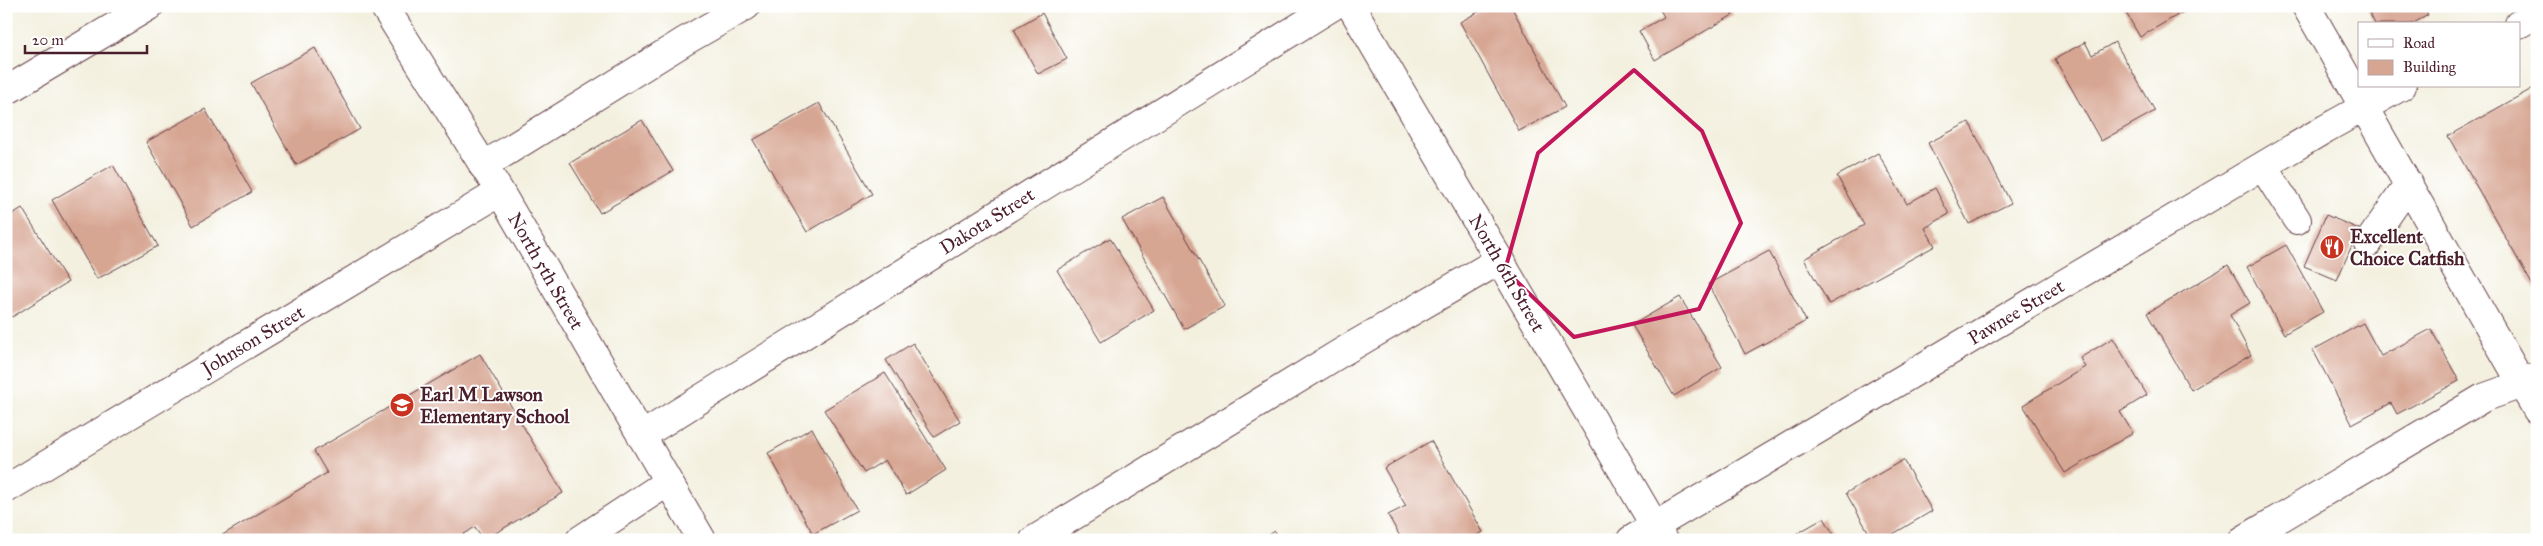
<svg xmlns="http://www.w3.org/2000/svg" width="2543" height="546" viewBox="0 0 2543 546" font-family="'IM FELL Great Primer',serif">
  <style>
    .building { fill: #d7a693 }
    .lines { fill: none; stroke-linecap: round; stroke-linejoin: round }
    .minor-casing { stroke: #633e46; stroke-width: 30 }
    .minor { stroke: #fff; stroke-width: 28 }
    .marked { fill: none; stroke: #c2185b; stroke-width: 4; stroke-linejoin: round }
    .labels { text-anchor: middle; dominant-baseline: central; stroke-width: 4; stroke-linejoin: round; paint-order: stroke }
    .street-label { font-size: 19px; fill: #4a1f2b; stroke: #fff }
    .poi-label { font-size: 19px; font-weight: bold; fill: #4a1f2b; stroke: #fff; text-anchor: start }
  </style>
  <rect width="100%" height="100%" fill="#fff"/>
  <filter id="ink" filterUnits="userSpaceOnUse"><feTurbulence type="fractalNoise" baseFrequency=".02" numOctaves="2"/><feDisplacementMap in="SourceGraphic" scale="10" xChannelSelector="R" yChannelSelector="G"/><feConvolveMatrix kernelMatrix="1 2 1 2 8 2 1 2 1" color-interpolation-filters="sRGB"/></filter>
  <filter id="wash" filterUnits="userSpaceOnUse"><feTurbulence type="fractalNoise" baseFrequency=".0096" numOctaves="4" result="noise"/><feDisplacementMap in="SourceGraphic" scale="20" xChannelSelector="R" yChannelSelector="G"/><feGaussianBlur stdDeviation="1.12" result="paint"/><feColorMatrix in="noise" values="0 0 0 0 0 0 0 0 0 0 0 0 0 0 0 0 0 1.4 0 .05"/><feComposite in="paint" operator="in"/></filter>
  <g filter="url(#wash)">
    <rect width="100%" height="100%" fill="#f3f0df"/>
    <g id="blocks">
      <path class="building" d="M1489 6H1511L1565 107 1519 131 1460 22Z
        M1658 6H1728L1733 15 1655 60 1639 31 1664 17Z
        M2122 6H2193L2140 37Z
        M2366 6H2423L2428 15 2412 24H2375Z
        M1042 13 1067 59 1038 74 1014 29Z
        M2085 42 2092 55 2115 42 2155 111 2101 141 2055 59Z
        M315 48 360 129 296 165 251 83Z
        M2537 86V293L2448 136Z
        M819 103 872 194 807 232 753 140Z
        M205 109 252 192 193 226 146 142Z
        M642 120 673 171 600 213 570 163Z
        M1969 122 2011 203 1969 224 1928 143Z
        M1878 153 1907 204 1935 188 1949 214 1925 228 1935 246 1829 304 1804 259 1864 225 1837 176Z
        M113 165 158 246 97 279 52 200Z
        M1163 197 1225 306 1184 329 1122 219Z
        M22 208 68 282 12 317 6 308V218Z
        M2326 215 2359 229 2337 280 2304 266Z
        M1110 238 1154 310 1101 342 1057 270Z
        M2286 245 2323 312 2284 334 2247 267Z
        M1769 251 1806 321 1745 354 1708 284Z
        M2228 265 2250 303 2230 315 2251 355 2191 390 2147 313Z
        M1680 297 1722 367 1674 396 1632 325Z
        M2363 323 2381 356 2431 329 2459 381 2397 414 2391 403 2352 424 2313 350Z
        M2113 338 2147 395 2120 412 2133 433 2065 473 2023 405 2085 367 2080 358Z
        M913 343 960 421 934 437 886 360Z
        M480 354 563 493 484 540 475 527 455 540H214L327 473 314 451Z
        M885 373 946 470 906 495 885 460 864 473 824 410Z
        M812 428 857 510 813 534 768 453Z
        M1431 441 1483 532 1469 540H1402L1388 515 1406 506 1384 468Z
        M1903 460 1932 511 1883 540H1873L1846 493Z
        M1824 518 1837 540H1786Z
        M1275 531 1280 540H1261Z"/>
    </g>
  </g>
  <g filter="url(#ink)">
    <use href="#blocks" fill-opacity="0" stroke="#633e46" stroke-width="1"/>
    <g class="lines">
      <defs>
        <path id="minor" d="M384 6 500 192 702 540
          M1351 6 1663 540
          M2306 6 2537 410
          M2519 24 2537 14
          M6 91 149 6
          M483 166 685 41 746 6
          M2263 167 2297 220
          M2368 243 2409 184
          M641 436 1333 6
          M6 489 500 192
          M580 540 668 482
          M1034 540 1342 352 1500 260
          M1631 540 2325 129 2402 86
          M2243 540 2483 398 2522 384 2537 376"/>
      </defs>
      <use href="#minor" class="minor-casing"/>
      <use href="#minor" class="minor"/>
    </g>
  </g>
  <path class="marked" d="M1634 70 1702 131 1741 223 1699 309 1574 337 1505 270 1538 153Z"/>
  <defs>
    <symbol id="restaurant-disc" viewBox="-11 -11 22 22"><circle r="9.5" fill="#c8321e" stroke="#fff"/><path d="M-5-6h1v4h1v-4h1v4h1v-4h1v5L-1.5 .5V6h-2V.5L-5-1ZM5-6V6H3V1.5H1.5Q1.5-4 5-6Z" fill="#fff"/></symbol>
    <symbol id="school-disc" viewBox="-11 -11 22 22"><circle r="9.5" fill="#c8321e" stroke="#fff"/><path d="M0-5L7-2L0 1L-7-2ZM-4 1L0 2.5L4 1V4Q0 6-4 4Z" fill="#fff"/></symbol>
  </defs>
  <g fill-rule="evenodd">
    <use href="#restaurant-disc" x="2318" y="233" width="28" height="28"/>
    <use href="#school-disc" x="388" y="391" width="28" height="28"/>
  </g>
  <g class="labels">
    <g class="street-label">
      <text transform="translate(987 221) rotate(-32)">Dakota Street</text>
      <text transform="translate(546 271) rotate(60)">North 5th Street</text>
      <text transform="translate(1507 273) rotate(60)">North 6th Street</text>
      <text transform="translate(2016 312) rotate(-31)">Pawnee Street</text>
      <text transform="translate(253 340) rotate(-31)">Johnson Street</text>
    </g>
    <g class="poi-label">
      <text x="2350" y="236">Excellent<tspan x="2350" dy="22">Choice Catfish</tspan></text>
      <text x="420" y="394">Earl M Lawson<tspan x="420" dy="22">Elementary School</tspan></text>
    </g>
  </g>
  <rect width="2543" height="546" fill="none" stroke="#fff" stroke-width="25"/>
  <rect x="2358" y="22" width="162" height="65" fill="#ffffff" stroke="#b7a5aa"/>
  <rect x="2368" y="39" width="25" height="8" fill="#ffffff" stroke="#b7a5aa"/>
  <text x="2403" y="48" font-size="15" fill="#4a1f2b">Road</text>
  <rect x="2368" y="60" width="25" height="15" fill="#d7a693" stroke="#b7a5aa"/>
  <text x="2403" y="72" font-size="15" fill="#4a1f2b">Building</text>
  <path d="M25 45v8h122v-8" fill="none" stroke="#4a1f2b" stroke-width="2.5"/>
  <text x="32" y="45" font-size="15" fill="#4a1f2b" stroke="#ffffff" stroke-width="4" paint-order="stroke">20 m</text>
</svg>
